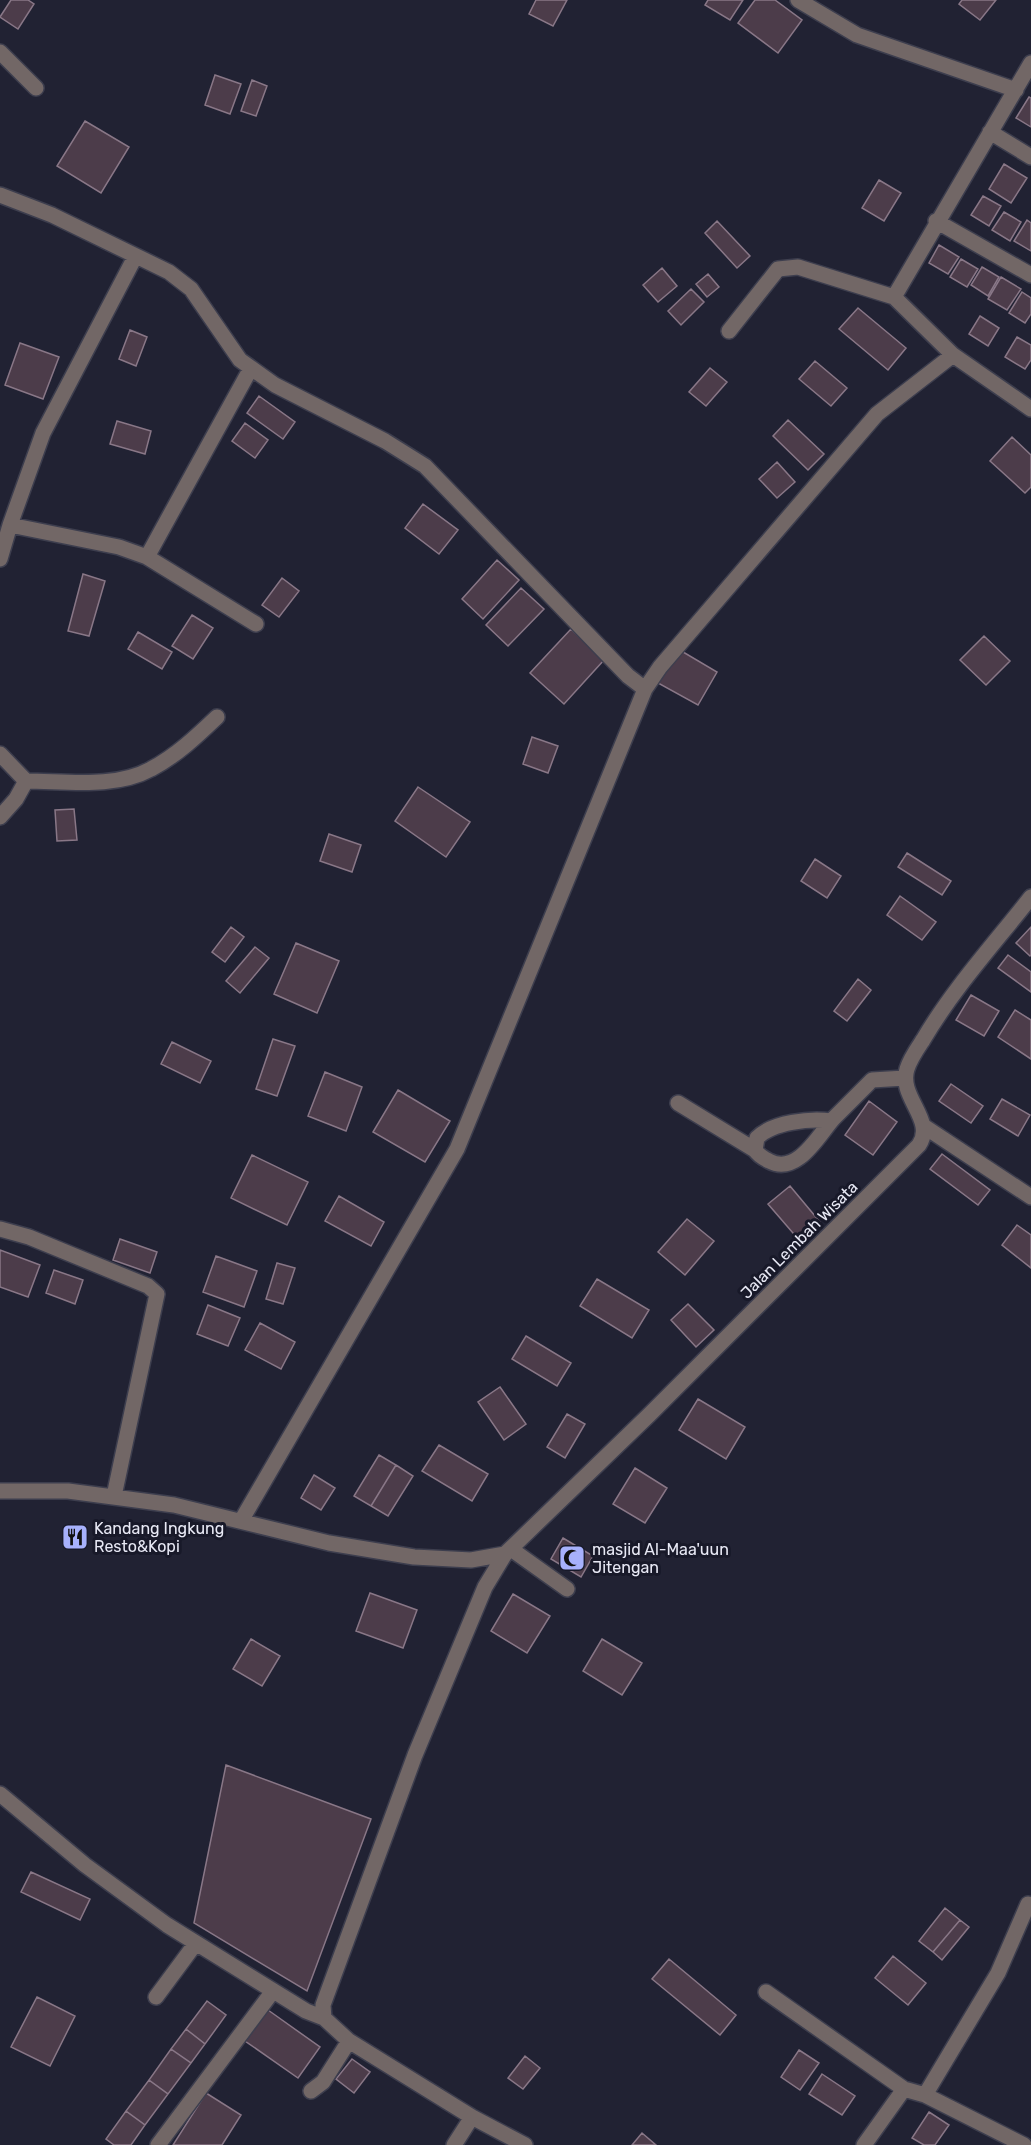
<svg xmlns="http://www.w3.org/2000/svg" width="1031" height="2145" viewBox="0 0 1031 2145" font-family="Rubik,sans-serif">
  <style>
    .building { fill: #4c3c4a; stroke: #897787; stroke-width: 1.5 }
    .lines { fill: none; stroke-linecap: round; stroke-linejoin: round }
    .minor-casing { stroke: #3d3e4e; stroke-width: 18 }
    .minor { stroke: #726766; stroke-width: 15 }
    .labels { text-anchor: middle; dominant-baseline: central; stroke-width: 6; stroke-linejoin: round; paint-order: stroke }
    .street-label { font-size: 16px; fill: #e8e9f5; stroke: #181929 }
    .poi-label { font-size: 16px; fill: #e8e9f5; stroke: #181929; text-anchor: start }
  </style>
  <rect width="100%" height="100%" fill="#212233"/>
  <path class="building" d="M11 0H28L34 4 18 29 0 17Z
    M536 0H567L553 26 529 14Z
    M708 0H743L730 20 705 5Z
    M755 0H775L802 20 778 53 738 23Z
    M962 0H996L980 20 959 4Z
    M215 75 241 84 230 114 205 105Z
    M252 80 267 86 256 116 241 111Z
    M1029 97 1031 98V127L1016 118Z
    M85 121 129 147 101 193 57 166Z
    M1004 164 1027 178 1011 203 989 189Z
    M879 180 901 193 884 221 862 208Z
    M983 196 1001 206 989 226 971 215Z
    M1004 212 1021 222 1010 241 992 230Z
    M1027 220 1031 223V251L1014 241Z
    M717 221 750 256 737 268 705 233Z
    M939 245 959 257 948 274 929 263Z
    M961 259 978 269 967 287 950 277Z
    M982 267 999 277 988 296 971 285Z
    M662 268 677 286 658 302 643 285Z
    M708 274 719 287 707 297 696 284Z
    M1001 277 1021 289 1007 310 988 299Z
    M691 289 704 302 681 325 668 311Z
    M1022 292 1031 298V314L1025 323 1009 313Z
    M858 308 906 348 888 370 839 329Z
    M980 316 999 328 988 346 969 334Z
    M130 330 147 337 136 366 119 359Z
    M1017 337 1031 345V360L1025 369 1005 357Z
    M20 343 59 357 43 399 5 385Z
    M815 361 847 388 831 406 799 379Z
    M710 368 727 382 706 406 689 392Z
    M259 396 295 422 283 439 247 413Z
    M788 420 824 454 808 470 773 436Z
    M117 421 151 431 145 454 110 444Z
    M245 423 268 440 255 458 232 441Z
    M1012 437 1031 455V487L1025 493 990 461Z
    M777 462 795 482 777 498 759 479Z
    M423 504 458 530 439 554 405 528Z
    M497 560 519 580 483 619 462 599Z
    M83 574 105 581 89 636 68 631Z
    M282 578 299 591 279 617 262 605Z
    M521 588 544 609 508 646 486 625Z
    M192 615 213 628 193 659 172 646Z
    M571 629 604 660 564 704 530 673Z
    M138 632 172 652 162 669 128 649Z
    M984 636 1010 661 986 685 960 660Z
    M678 649 717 672 698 705 658 683Z
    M532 737 558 746 548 773 523 764Z
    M418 787 470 822 446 857 395 821Z
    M74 809 77 840 57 841 55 810Z
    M329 834 361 845 352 872 320 861Z
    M907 853 951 881 942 895 898 867Z
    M815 859 841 876 827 898 801 881Z
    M900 896 936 922 922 940 887 915Z
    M231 927 244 937 225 962 212 952Z
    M1031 927V955L1030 956 1016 943Z
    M296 943 339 961 317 1013 274 994Z
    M255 947 269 958 240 993 226 981Z
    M1008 955 1031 972V992L998 968Z
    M858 979 871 990 847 1021 834 1011Z
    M971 995 999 1011 984 1036 956 1020Z
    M1015 1010 1031 1020V1059L998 1037Z
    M273 1039 295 1046 277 1096 256 1089Z
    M172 1042 211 1061 200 1083 161 1064Z
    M325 1072 362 1087 346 1131 308 1116Z
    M951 1084 983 1106 971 1123 939 1101Z
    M398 1090 450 1121 425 1162 373 1132Z
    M1002 1099 1030 1115 1018 1136 990 1119Z
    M869 1101 897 1122 873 1155 845 1135Z
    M942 1154 990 1190 978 1205 930 1169Z
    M252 1155 308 1182 287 1225 231 1198Z
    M790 1186 820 1222 799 1240 768 1204Z
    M339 1196 384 1222 371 1246 325 1221Z
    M687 1219 714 1241 685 1275 658 1252Z
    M1017 1225 1031 1235V1268L1002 1245Z
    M120 1239 157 1252 150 1273 113 1260Z
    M0 1250 40 1265 28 1297 0 1287Z
    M216 1256 257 1271 244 1307 203 1292Z
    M277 1263 295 1268 283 1304 266 1299Z
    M54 1270 83 1280 75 1304 46 1293Z
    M597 1279 649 1310 632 1338 580 1306Z
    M688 1304 714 1330 696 1347 671 1320Z
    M208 1305 240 1318 228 1346 197 1334Z
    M260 1323 295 1342 281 1369 245 1350Z
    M526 1336 571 1363 557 1386 512 1359Z
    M500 1387 526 1424 504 1440 478 1402Z
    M698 1399 745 1427 726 1459 679 1430Z
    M567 1414 585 1424 565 1458 547 1447Z
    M439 1445 488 1474 472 1501 422 1471Z
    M379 1455 396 1465 371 1506 354 1496Z
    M396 1465 413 1476 388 1516 371 1506Z
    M635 1468 667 1488 645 1523 613 1504Z
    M314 1475 335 1488 321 1510 301 1498Z
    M563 1538 593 1556 581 1577 551 1559Z
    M370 1593 417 1610 403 1648 356 1631Z
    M513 1594 550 1616 527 1653 491 1631Z
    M251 1639 280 1656 262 1686 233 1669Z
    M602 1639 642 1663 622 1695 583 1671Z
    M226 1765 371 1819 307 1991 194 1923Z
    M31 1872 90 1899 80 1920 21 1892Z
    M945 1908 960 1920 933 1952 919 1941Z
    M960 1920 969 1927 942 1960 933 1952Z
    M893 1956 926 1983 908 2005 875 1978Z
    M669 1959 736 2015 720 2035 652 1979Z
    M37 1997 75 2016 50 2066 11 2047Z
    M207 2001 226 2015 205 2044 186 2029Z
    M268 2010 320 2047 298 2078 245 2041Z
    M186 2029 205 2044 191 2063 171 2049Z
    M171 2049 191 2063 168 2094 149 2080Z
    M799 2050 819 2063 800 2090 781 2077Z
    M525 2056 540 2068 523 2089 508 2078Z
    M352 2059 370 2072 354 2093 336 2079Z
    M822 2074 855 2096 842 2115 809 2094Z
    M149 2080 168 2094 145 2125 126 2111Z
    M206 2093 241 2115 222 2145H173Z
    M126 2111 145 2125 131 2145H114L106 2139Z
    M929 2112 949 2125 935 2145H924L912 2138Z
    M642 2133 656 2145H632Z"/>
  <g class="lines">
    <defs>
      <path id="minor" d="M798 0 857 35 1016 90
        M0 52 36 88
        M990 132 1031 157
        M0 195 52 215 169 272 191 289 240 360 275 385 385 441 425 466 628 676 645 689
        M936 221 1031 275
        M894 297 1031 63
        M953 355 1031 409
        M10 525 119 547 147 557 256 624
        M147 557 251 368
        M0 559 10 525 43 433 135 257
        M0 754 26 781 16 799 0 817
        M26 781C65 781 115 789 151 769 176 756 197 736 217 717
        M678 1103 755 1150C758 1155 763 1158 769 1161 797 1176 818 1136 833 1119 846 1106 859 1093 872 1080L905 1078
        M925 1127 1031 1197
        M755 1150 757 1138C772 1122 811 1118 831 1121
        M0 1229 29 1237 148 1286 157 1294 114 1496
        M0 1491H68L174 1505 329 1543 414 1557 471 1560 505 1554 649 1415 919 1145C936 1120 898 1097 907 1069 910 1059 917 1049 923 1040 953 989 994 944 1031 897
        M241 1521 457 1149 645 689 660 667 877 414 953 355 894 297 798 267 778 269 729 331
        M511 1549 567 1589
        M505 1554 485 1587 415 1755 323 2005 324 2018 349 2041 472 2117 525 2145
        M0 1794 85 1865 167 1925 306 2011 324 2018
        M766 1992 904 2089 925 2095 1024 2145
        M156 1997 196 1943
        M311 2091 323 2082 349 2041
        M925 2095 998 1973 1028 1904
        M158 2145 273 1991
        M454 2145 472 2117
        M864 2145 904 2089"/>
    </defs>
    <use href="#minor" class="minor-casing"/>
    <use href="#minor" class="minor"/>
  </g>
  <defs>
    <symbol id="restaurant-square" viewBox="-11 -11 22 22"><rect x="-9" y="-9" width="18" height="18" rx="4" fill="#a7b1fc" stroke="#181929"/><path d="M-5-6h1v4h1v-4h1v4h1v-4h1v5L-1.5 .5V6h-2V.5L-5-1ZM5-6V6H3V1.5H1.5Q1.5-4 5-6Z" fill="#111"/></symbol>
    <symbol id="mosque-square" viewBox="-11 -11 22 22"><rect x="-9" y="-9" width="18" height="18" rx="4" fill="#a7b1fc" stroke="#181929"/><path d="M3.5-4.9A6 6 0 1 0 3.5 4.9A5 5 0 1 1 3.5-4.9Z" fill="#111"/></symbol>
  </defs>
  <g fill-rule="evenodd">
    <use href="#restaurant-square" x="60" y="1522" width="30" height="30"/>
    <use href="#mosque-square" x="557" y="1543" width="30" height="30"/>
  </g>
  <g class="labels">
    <g class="street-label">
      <text transform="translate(799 1240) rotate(-45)">Jalan Lembah Wisata</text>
    </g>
    <g class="poi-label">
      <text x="94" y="1528">Kandang Ingkung<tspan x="94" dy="18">Resto&amp;Kopi</tspan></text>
      <text x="592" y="1549">masjid Al-Maa'uun<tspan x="592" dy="18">Jitengan</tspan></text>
    </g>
  </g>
</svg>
